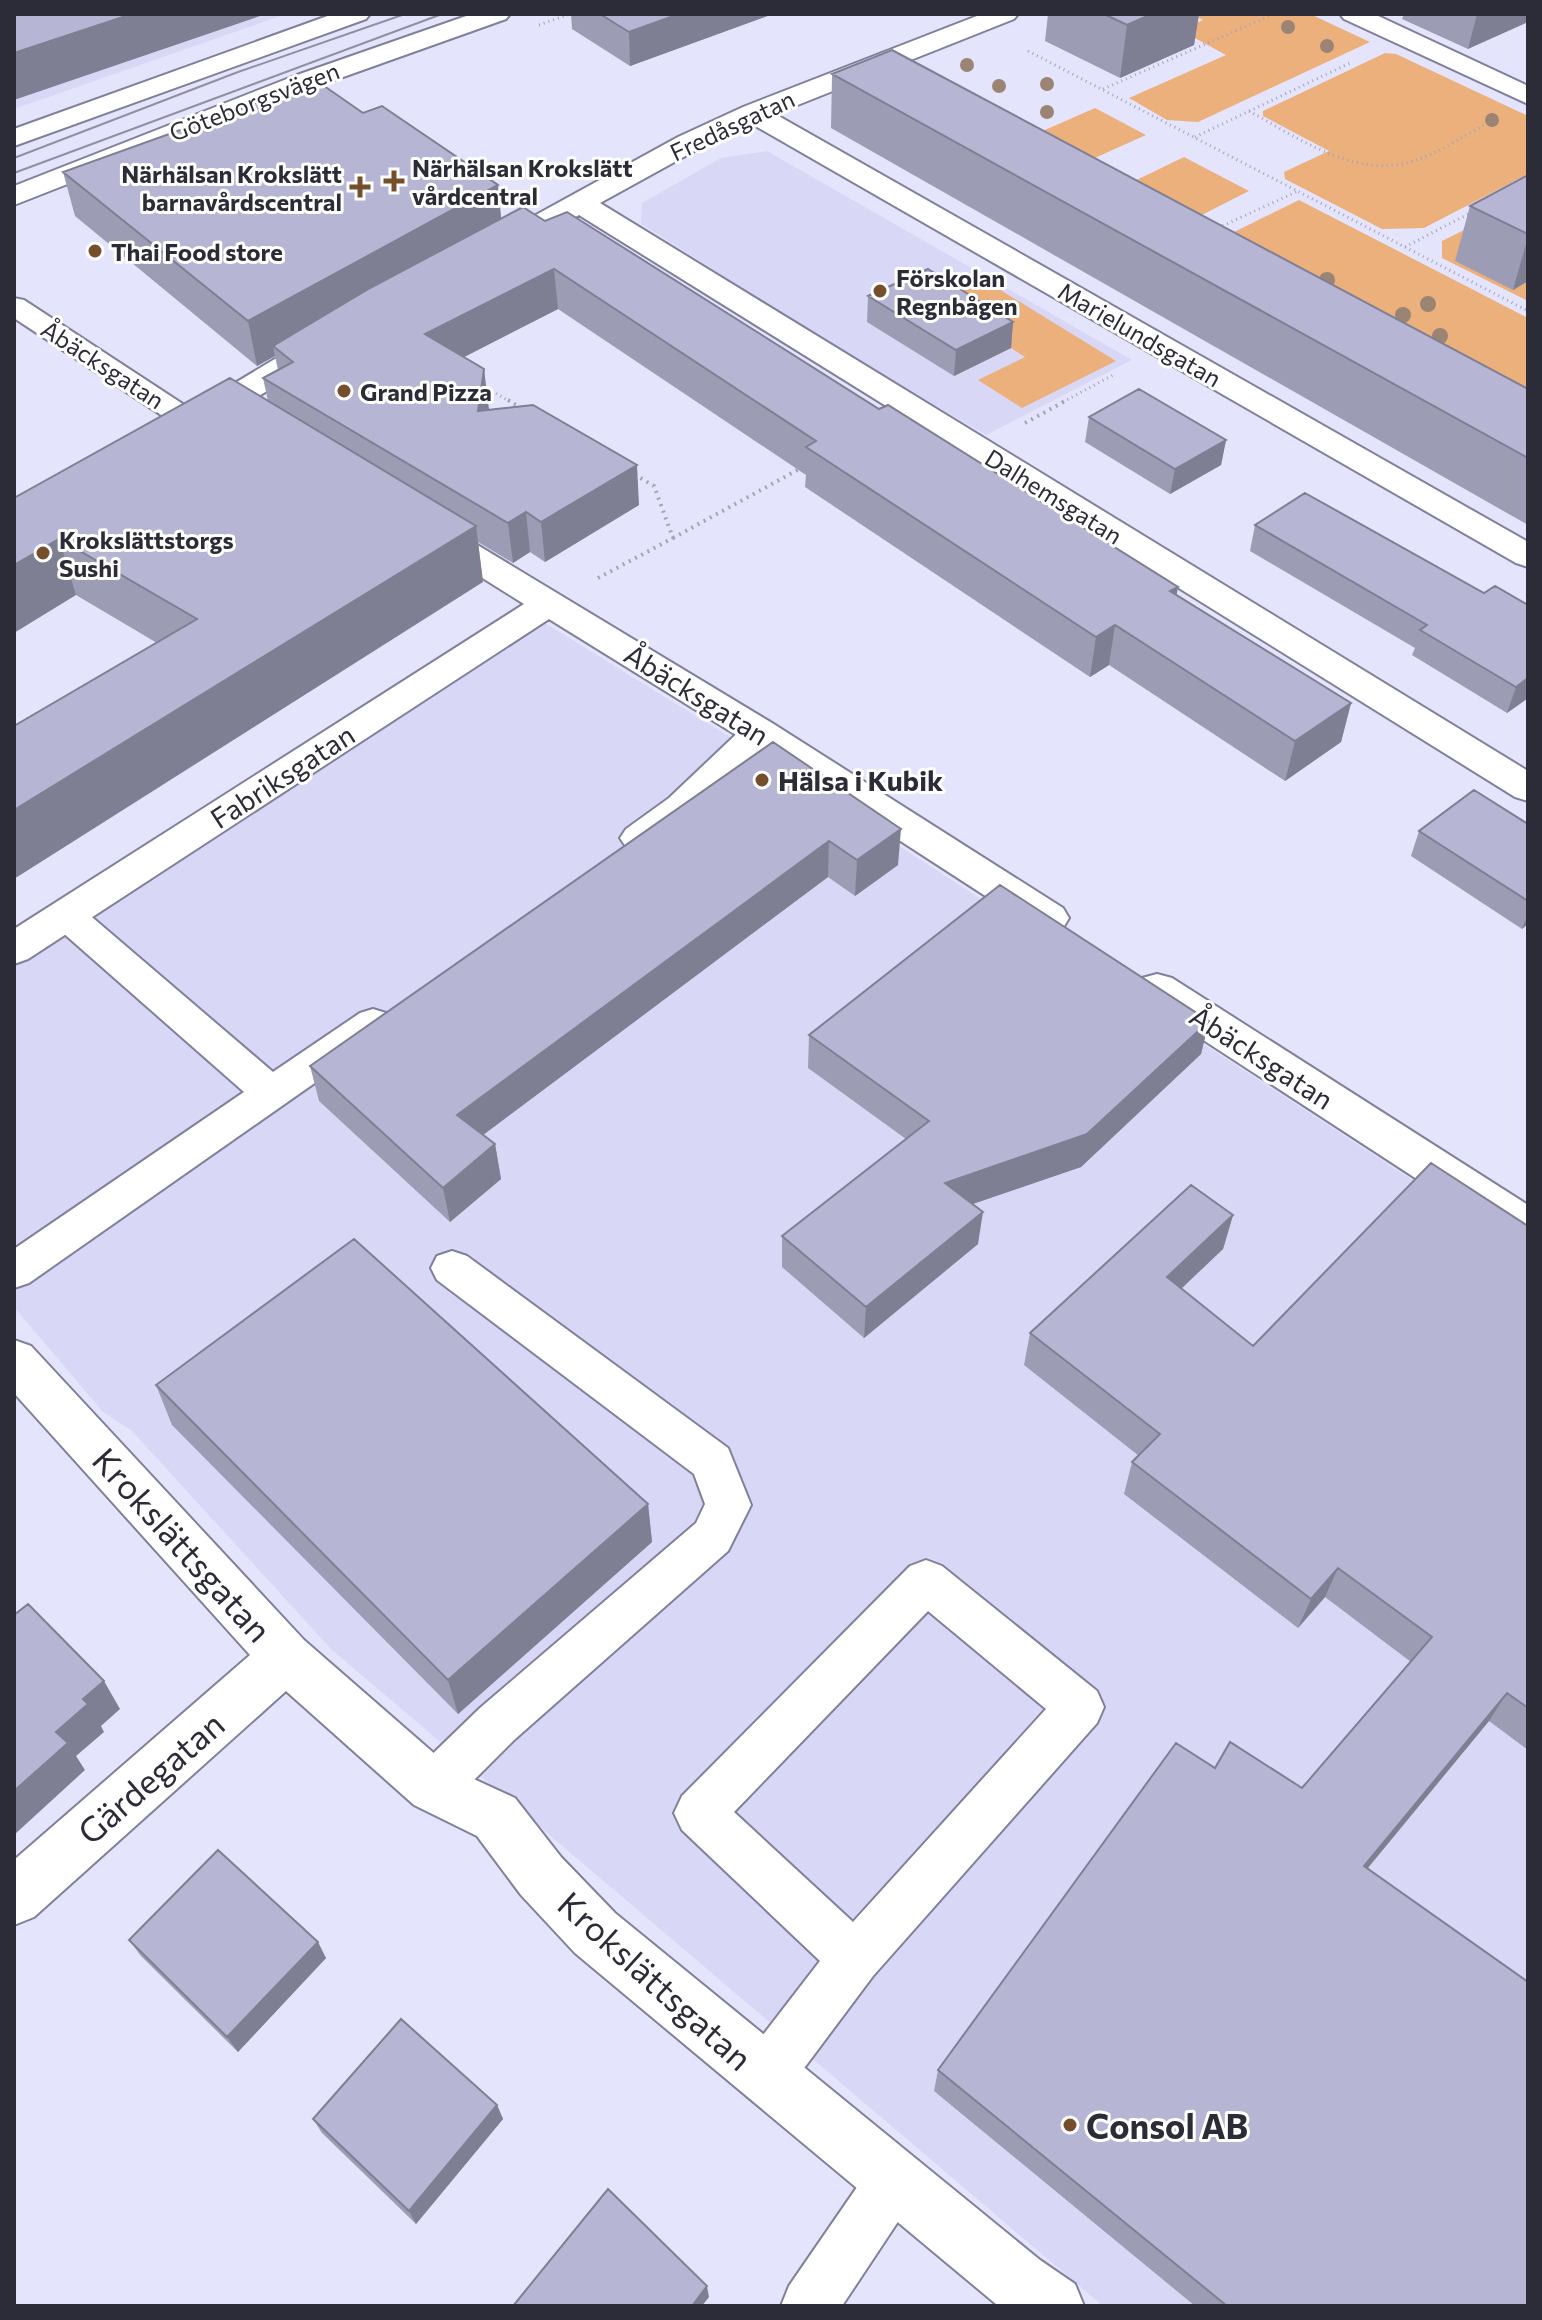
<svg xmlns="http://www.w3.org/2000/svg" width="1542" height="2320" viewBox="0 0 1542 2320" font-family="Commissioner,sans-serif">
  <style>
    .built { fill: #d8d7f5 }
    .green { fill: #ecb07c }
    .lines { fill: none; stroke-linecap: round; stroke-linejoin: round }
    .service-casing { stroke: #81809c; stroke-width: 4 }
    .minor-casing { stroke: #81809c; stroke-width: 4 }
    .secondary-casing { stroke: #81809c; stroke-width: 4 }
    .path-far1 { stroke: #a4a4b8; stroke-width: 3; stroke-dasharray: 1 4; stroke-linecap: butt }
    .path { stroke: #a4a4b8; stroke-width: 4; stroke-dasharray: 2 5; stroke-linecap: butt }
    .service { fill: #fff; fill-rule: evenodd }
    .minor { fill: #fff; fill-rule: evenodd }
    .secondary { fill: #fff; fill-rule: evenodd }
    .tram { stroke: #9190a3; stroke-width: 2 }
    .tree { fill: #9c8474 }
    .wall { fill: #9d9cb5 }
    .shaded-wall { fill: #7f7f94 }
    .building { fill: #b6b5d3; stroke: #7f7f94; stroke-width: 2 }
    .poi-dot { fill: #754f2b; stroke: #fff; stroke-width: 3 }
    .labels { text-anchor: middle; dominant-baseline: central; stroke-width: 6; stroke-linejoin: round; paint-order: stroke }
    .far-street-label { font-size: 24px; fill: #2c2c38; stroke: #fff }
    .far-poi-label { font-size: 24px; font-weight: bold; fill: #2c2c38; stroke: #fff; text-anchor: start }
    .street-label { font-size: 28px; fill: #2c2c38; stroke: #fff }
    .poi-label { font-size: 28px; font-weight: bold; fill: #2c2c38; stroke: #fff; text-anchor: start }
    .near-street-label { font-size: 34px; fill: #2c2c38; stroke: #fff }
    .near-poi-label { font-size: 34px; font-weight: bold; fill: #2c2c38; stroke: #fff; text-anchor: start }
  </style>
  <rect width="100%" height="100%" fill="#e5e4fd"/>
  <path class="built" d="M14 14H286L14 109Z
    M767 151 1132 360 986 435 854 358 641 224 642 203 721 158Z
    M540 620 764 758 1528 1255V2306H1103L331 1649 132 1431 103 1412 14 1307V962Z"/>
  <path class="green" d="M1192 14H1310L1370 42 1198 122 1167 120 1129 98 1226 55 1180 30 1203 20Z
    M1385 53 1396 54 1528 116V174L1424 228 1382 229 1285 179 1284 172 1329 151 1263 116V111Z
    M1095 108 1146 135 1079 165 1029 137Z
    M1184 157 1249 191 1188 222 1122 187Z
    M1528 198V301L1442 258V241Z
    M1299 200 1528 318V408L1224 237Z
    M971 272 1116 361 1022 408 978 380 1025 357 926 294Z"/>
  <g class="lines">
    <defs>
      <path id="service" d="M14 298 24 300 201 416 206 422 201 428 191 431 181 428 14 318Z
        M759 721 771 724 776 732 771 740C740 769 686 830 649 847 641 851 634 849 626 847L620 838 626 829 669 798 747 724Z
        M66 902 79 906 273 1072 360 1013 373 1009 386 1013 392 1023 386 1033 29 1283 14 1288V1249L244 1092 53 924 48 915 53 906Z
        M452 1251 467 1256 728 1448 751 1505 728 1551 514 1740 450 1804 433 1811 416 1804 408 1787 416 1770 480 1708 696 1523 705 1504 694 1474 437 1280 431 1268 437 1256Z
        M926 1560 942 1566 1097 1691 1104 1707 1097 1723 873 1976 784 2095 765 2103 746 2095 738 2076 746 2057 820 1961 682 1830 674 1813 682 1796 910 1566ZM928 1611 1046 1709 853 1922 734 1812Z
        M894 2153 913 2161 921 2180 913 2199 842 2306H781L789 2286 875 2161Z"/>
      <path id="minor" d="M982 14H1018L1014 19 775 114 1528 542V567L1516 563 752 124 698 149 600 203 1528 771V801L1515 797 579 215 505 255 495 258 485 255 480 249 485 243 678 137 743 107Z
        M1340 14H1374L1528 86V104L1344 19Z
        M316 339 327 341 332 348 327 355 207 427 196 430 185 427 180 420 185 413 305 341Z
        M429 520 441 523 772 723 1063 908 1069 918 1063 928 1049 932 1035 928 746 741 549 619 28 959 14 964V929L524 604 417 537 412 530 417 523Z
        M1157 974 1172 978 1528 1205V1246L1512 1241 1142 1000 1136 989 1142 978Z
        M14 1340 31 1346 304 1640 452 1769 515 1798 561 1857 615 1913 1040 2260 1075 2284 1084 2306 996 2304 575 1953 521 1895 477 1836 414 1805 286 1691 34 1917 14 1925V1860L250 1655 14 1393Z"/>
      <path id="secondary" d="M333 14H370L366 19 14 146V129Z
        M472 14H510L506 19 315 87 14 205V186L297 75Z"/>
    </defs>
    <use href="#service" class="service-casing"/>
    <use href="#minor" class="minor-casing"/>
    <use href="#secondary" class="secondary-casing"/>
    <path class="path-far1" d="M539 25 570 14
      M1028 51 1528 311
      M1103 89 1274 14
      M1249 111C1297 137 1353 178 1410 162 1438 154 1463 136 1488 123
      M1195 137 1352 62
      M1218 228 1296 192
      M1405 247 1474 211
      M483 386 511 402
      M1063 402 1115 374"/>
    <path class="path" d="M508 400 523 409
      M1025 423 1067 400
      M673 538 803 467
      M598 578 673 538 654 486 632 473"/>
    <use href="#service" class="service"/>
    <use href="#minor" class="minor"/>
    <use href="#secondary" class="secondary"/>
    <path class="tram" d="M14 158 238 72 405 14
      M14 173 442 14"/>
  </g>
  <g class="tree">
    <circle cx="1288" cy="27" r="7"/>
    <circle cx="1327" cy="46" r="7"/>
    <circle cx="967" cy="65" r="7"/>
    <circle cx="1047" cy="84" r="7"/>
    <circle cx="999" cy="86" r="7"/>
    <circle cx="1047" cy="112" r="7"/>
    <circle cx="1492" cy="120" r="7"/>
    <circle cx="1327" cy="280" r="8"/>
    <circle cx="1428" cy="304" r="8"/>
    <circle cx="1403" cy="315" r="8"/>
    <circle cx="1440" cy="336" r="8"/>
  </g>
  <path class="wall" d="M571 14H773L630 66 572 29Z
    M1048 14H1199L1194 45 1120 78 1045 41Z
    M1404 14H1528L1468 49 1402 19Z
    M832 74 1528 389V525L831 128Z
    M363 113 498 185 501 218 545 221 879 409 1351 703 1341 742 1285 781 1109 665 1090 677 805 487 806 475 558 309 464 357 489 410 639 505 545 562 530 552 513 563 478 542 483 582 157 643 76 595 14 498 268 401 263 378 278 370 275 356 257 366 75 216 63 172Z
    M1528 175V281L1513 290 1455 261 1470 206Z
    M868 296 1013 322 1011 348 954 376 867 322Z
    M1089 417 1226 440 1221 465 1170 494 1085 442Z
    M1255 525 1484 593 1528 605V698L1507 713 1412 655 1415 648 1250 551Z
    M773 742 898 865 855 896 828 877 483 1135 495 1144 501 1179 450 1222 319 1101 310 1066Z
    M1528 824V924L1522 929 1411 856 1419 831Z
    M1209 1021 1201 1054 1081 1167 972 1204 978 1244 864 1338 782 1267V1236L906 1139 808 1068 809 1035Z
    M1233 1215 1223 1249 1181 1288 1253 1346 1528 1226V1750L1489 1721 1367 1868 1528 2306H1195L934 2091 938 2070 1215 1768 1302 1788 1411 1662 1325 1597 1298 1628 1124 1494 1132 1462 1139 1456 1024 1365 1030 1333Z
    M156 1385 648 1504 652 1542 458 1714 172 1425Z
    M129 1940 326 1958 238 2052 141 1956Z
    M497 2105 503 2119 416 2224 322 2133 313 2119Z"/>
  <path class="shaded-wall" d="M132 14H266L14 100V53Z
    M679 14H773L630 66 629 32Z
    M1152 14H1199L1194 45 1120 78 1127 25Z
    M1477 14H1528V22L1468 49Z
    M498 185 502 229 273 346 275 356 257 366 248 321Z
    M1528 237V281L1513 290Z
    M554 269 558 309 431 374 425 334Z
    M1013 322 1011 348 954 376 956 350Z
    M484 369 489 409 483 450 478 411Z
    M1226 440 1221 465 1170 494 1175 469Z
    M637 465 639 505 545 562 541 522Z
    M526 512 530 552 513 563 508 523Z
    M476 526 483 582 14 879V810Z
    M59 539 76 595 14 633V565Z
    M1178 587 1171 627 1170 591Z
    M1115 625 1109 665 1090 677 1096 637Z
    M1528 678V698L1507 713 1516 687Z
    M1351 703 1341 742 1285 781 1295 741Z
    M901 829 898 865 855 896 857 860Z
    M829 841 828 877 463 1150 457 1115Z
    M1528 914V924L1522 929Z
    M1209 1021 1201 1054 1081 1167 941 1215 945 1183Z
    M495 1144 501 1179 450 1222 443 1188Z
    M983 1212 978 1244 864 1338 866 1307Z
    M1233 1215 1223 1249 1159 1310 1167 1277Z
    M648 1504 652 1542 458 1714 448 1680Z
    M1338 1568 1325 1597 1298 1628 1311 1599Z
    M104 1681 120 1709 101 1726 104 1732 76 1756 85 1770 14 1835V1791L56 1732 83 1699Z
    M1507 1693 1489 1721 1349 1891 1364 1866Z
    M318 1942 326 1958 238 2052 227 2037Z
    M497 2105 503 2119 416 2224 409 2211Z
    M707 2286 709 2297 702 2306H692Z"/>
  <path class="building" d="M14 14H132L14 53Z
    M600 14H679L629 32Z
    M1104 14H1152L1127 25Z
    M892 50 1528 389V458L832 74Z
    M317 81 363 113 382 106 498 185 248 321 63 172Z
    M1528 175V234L1470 206Z
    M523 207 545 221 567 212 879 409 888 405 1178 587 1170 591 1351 703 1295 741 1115 625 1096 637 806 447 816 441 554 269 425 334 484 369 478 411 533 405 637 465 541 522 526 512 508 523 263 378 293 362 273 346 370 288Z
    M928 269 1013 322 956 350 868 296Z
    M230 378 476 526 14 810V726L197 619 59 539 14 565V498Z
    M1139 389 1226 440 1175 469 1089 417Z
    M1305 493 1484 593 1495 586 1528 605V678L1516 687 1420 630 1427 625 1255 525Z
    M773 742 901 829 857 860 829 841 457 1115 495 1144 443 1188 310 1066Z
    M1474 790 1528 824V901L1419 831Z
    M1000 885 1209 1021 1087 1134 945 1183 983 1212 866 1307 782 1236 929 1121 809 1035Z
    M1431 1163 1528 1226V1708L1507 1693 1364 1866 1528 1982V2306H1227L938 2070 1176 1743 1215 1768 1230 1742 1302 1788 1432 1637 1338 1568 1311 1599 1132 1462 1160 1434 1030 1333 1191 1185 1233 1215 1167 1277 1253 1346Z
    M354 1239 648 1504 448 1680 156 1385Z
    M28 1604 104 1681 83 1699 88 1704 56 1732 68 1743 14 1791V1615Z
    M218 1850 318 1942 227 2037 129 1940Z
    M401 2019 497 2105 409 2211 313 2119Z
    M608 2189 707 2286 692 2306H513Z"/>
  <g class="poi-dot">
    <path d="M390 169h8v8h8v8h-8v8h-8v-8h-8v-8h8z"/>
    <path d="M356 175h8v8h8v8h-8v8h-8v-8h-8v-8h8z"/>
    <circle cx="95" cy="251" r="8"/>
    <circle cx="880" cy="291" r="8"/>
    <circle cx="344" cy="391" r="8"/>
    <circle cx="43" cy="553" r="8"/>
    <circle cx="762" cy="780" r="8"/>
    <circle cx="1070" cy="2125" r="8"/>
  </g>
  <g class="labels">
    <g class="far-street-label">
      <text transform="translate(254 101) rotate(-21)">Göteborgsvägen</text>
      <text transform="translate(732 125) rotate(-25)">Fredåsgatan</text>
      <text transform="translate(1140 334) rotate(30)">Marielundsgatan</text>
      <text transform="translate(103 364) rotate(33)">Åbäcksgatan</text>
      <text transform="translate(1054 496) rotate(32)">Dalhemsgatan</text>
    </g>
    <g class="far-poi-label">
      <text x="412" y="167">Närhälsan Krokslätt<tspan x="412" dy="28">vårdcentral</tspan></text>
      <text x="342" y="173" text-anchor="end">Närhälsan Krokslätt<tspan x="342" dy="28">barnavårdscentral</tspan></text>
      <text x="111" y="251">Thai Food store</text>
      <text x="896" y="277">Förskolan<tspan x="896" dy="28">Regnbågen</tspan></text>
      <text x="360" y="391">Grand Pizza</text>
      <text x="59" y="539">Krokslättstorgs<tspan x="59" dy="28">Sushi</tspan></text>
    </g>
    <g class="street-label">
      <text transform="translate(697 694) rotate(32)">Åbäcksgatan</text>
      <text transform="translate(282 776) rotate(-33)">Fabriksgatan</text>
      <text transform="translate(1262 1057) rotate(33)">Åbäcksgatan</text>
    </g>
    <g class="poi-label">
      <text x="778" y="780">Hälsa i Kubik</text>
    </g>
    <g class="near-street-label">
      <text transform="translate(183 1544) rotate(48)">Krokslättsgatan</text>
      <text transform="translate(150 1777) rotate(-41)">Gärdegatan</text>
      <text transform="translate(656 1980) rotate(42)">Krokslättsgatan</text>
    </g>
    <g class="near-poi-label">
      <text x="1086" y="2125">Consol AB</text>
    </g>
  </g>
  <rect width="1542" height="2320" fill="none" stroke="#2c2c38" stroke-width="32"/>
</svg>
